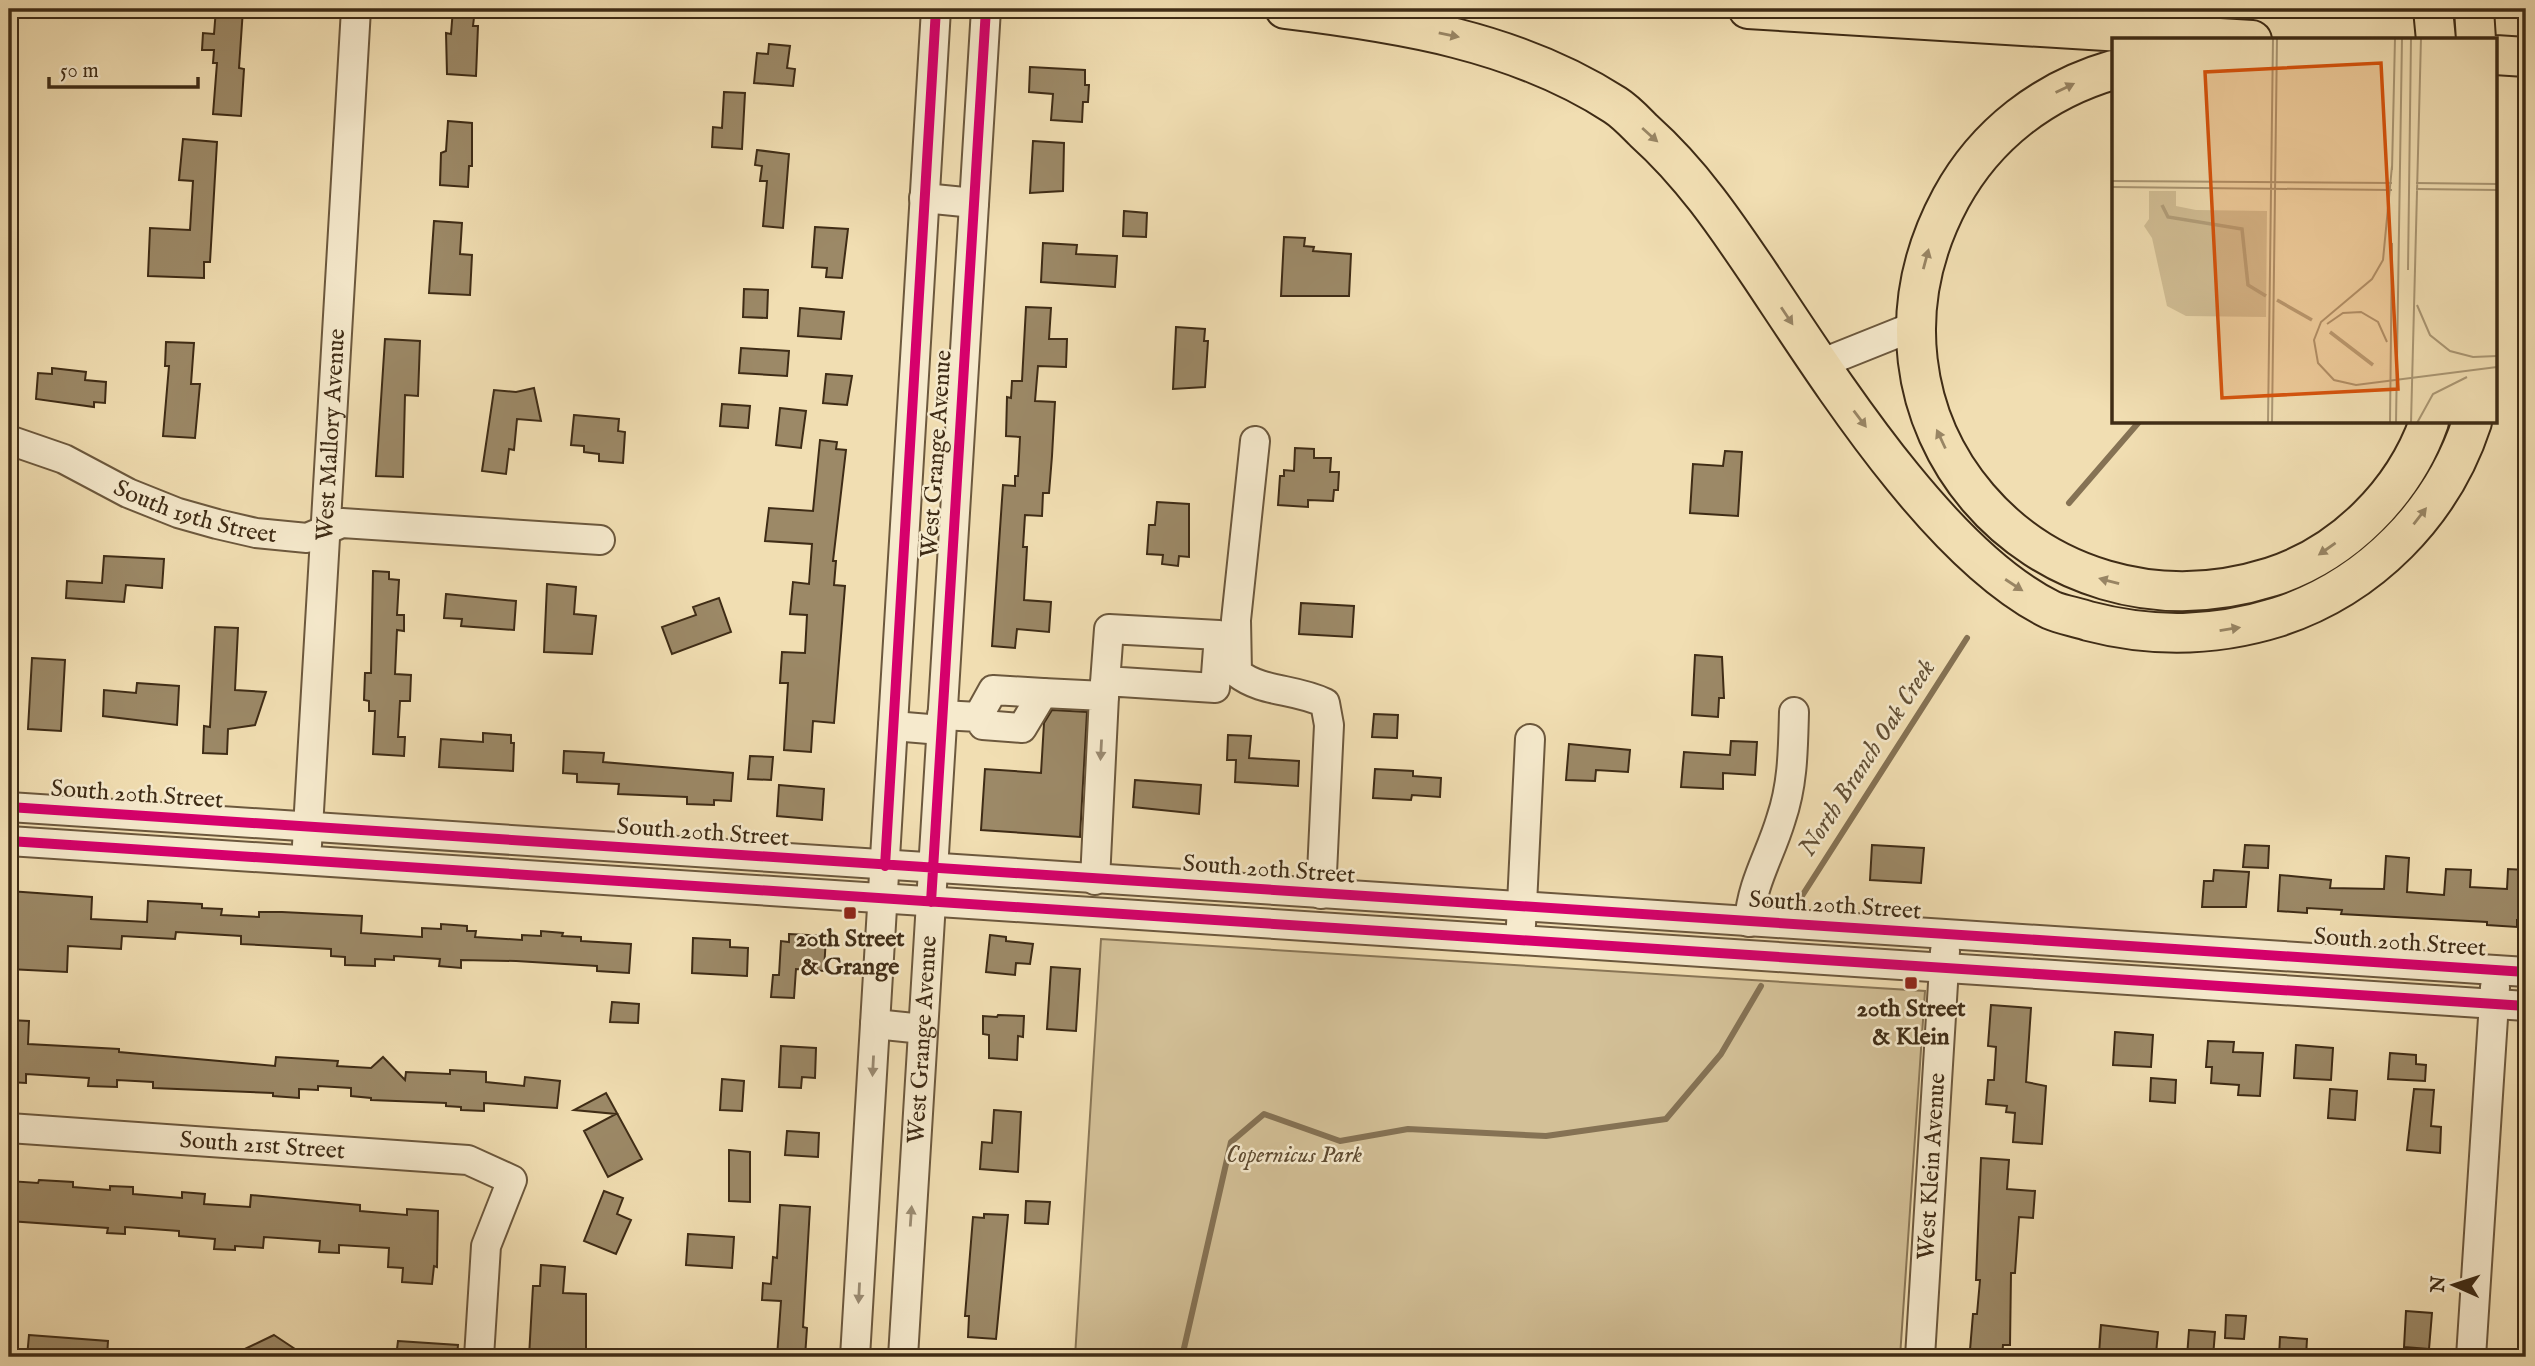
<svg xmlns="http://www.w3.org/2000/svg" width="2535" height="1366" viewBox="0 0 2535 1366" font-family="'IM FELL English',serif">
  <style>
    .green { fill: #d3c097; stroke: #897656; stroke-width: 2 }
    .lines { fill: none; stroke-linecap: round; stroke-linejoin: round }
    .stream { stroke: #857254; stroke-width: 6 }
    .building { fill: #9c8967; stroke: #3f2c16; stroke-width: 2 }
    .minor-casing { stroke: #6c583d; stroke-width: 32 }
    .highway-casing { stroke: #3f2c16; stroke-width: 42 }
    .minor { stroke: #f6eacd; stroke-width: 28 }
    .highway { stroke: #f1deb2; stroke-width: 38 }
    .cycleway-casing { stroke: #f6eacd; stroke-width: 15 }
    .cycleway { stroke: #d6006c; stroke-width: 10 }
    .oneway { fill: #988564 }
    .oneway2 { fill: #9a8b72 }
    .poi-dot { fill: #8f2418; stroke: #f6eacd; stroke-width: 2.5 }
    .labels { text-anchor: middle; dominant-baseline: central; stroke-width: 5; stroke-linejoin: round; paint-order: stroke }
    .street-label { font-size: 24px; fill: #3f2c16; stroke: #f6eacd }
    .poi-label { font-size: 24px; font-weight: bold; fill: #3f2c16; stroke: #f6eacd }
    .park-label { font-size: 24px; font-style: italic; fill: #5d4a30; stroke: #f6eacd }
    .water-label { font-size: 26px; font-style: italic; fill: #624f35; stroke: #f6eacd }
    .inset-river { fill: none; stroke: #b4a17d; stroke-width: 3.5 }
    .inset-road { fill: none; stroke: #aa9774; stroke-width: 2 }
    .view { fill: #d7540d; fill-opacity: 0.15; stroke: #d7540d; stroke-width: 3.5 }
    .inset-edge { fill: none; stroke: #3f2c16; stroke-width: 3.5 }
  </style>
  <rect width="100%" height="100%" fill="#f1deb2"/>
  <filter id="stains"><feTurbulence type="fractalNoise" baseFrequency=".00286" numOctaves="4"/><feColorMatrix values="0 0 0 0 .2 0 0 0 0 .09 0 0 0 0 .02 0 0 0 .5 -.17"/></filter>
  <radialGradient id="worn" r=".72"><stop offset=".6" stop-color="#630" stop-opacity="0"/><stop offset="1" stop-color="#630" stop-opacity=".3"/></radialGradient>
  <path class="green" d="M1101 939 1925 991 1900 1357H1075Z"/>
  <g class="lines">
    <path class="stream" d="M2069 503 2139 422
      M1800 899 1967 638
      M1182 1357 1231 1142 1264 1114 1340 1141 1408 1129 1546 1136 1666 1119 1721 1054 1761 986"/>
  </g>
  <path class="building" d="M216 9H243L239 68 244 69 241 116 213 114 217 63H213L214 50H202L203 33 214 34Z
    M453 9H475L473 26H478L476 76 447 74 446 33 451 34Z
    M769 44 790 46 787 68 795 69 793 86 754 83 757 53 768 54Z
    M1030 67 1085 70V85H1089L1088 102H1083L1082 122 1051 120 1053 94 1029 92Z
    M724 92 745 93 742 149 712 147 713 127 722 128Z
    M448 121 472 123V166H469L468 187 440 185 441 153 446 151Z
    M183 139 217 142 210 262H204V278L148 276 150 228 190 230 193 181 179 180Z
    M1033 141 1064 143 1063 191 1030 193Z
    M757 150 789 154 783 228 763 226 767 181H760L762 166 755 165Z
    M1124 211 1147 213 1146 237 1123 236Z
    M434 221 462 223 460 254 472 255 470 295 429 293Z
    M815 227 848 229 842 278 826 277 827 268 812 267Z
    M1284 237 1305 238 1304 246 1314 247 1313 251 1351 254 1349 296H1281Z
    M1043 243 1077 245 1076 254 1117 256 1115 287 1041 282Z
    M744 289 768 290 767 318 743 317Z
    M1026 307 1051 308 1049 339H1067L1066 367 1038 366 1035 401 1055 402 1052 456 1049 493H1043L1042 516 1025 515 1023 547H1027L1024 600 1051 602 1049 632 1017 629 1015 648 992 646 1003 485 1015 486V476H1018L1020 437 1006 436 1007 397 1011 398 1012 381H1022Z
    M800 308 844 312 841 339 798 336Z
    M1176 327 1205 329 1204 341H1208L1205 387 1173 389Z
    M385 339 420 341 418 396 405 395 403 477 376 476Z
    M166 342 194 343 191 384H200L195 438 163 436 169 366H165Z
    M741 348 789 351 787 376 739 373Z
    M52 368 86 372 85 380 106 382 105 403 94 402V407L36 399 38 373 52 374Z
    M826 374 852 376 847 405 823 403Z
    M534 388 541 421 517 419 514 450 509 449 506 474 482 471 494 390 516 392Z
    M722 404 750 406 748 428 720 426Z
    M780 408 806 411 801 448 776 445Z
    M574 415 619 419 618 431 625 432 623 463 599 461V454L584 452V446L571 445Z
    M820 440 837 442 836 449 846 450 833 561H836L834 585 845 586 834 723 813 721 811 752 784 750 788 683H780L782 652 805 653 807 615 790 614 793 582 809 584 812 544 765 541 769 508 813 511Z
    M1295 448 1314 449V458H1331L1330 472H1339L1338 490H1334L1333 501 1308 500V507L1278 505 1280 476H1284V470L1294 471Z
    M1725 451 1742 452 1738 516 1690 513 1693 464 1723 466Z
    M1157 502 1189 504V557L1179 556 1178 566 1162 564 1163 555 1147 554 1149 525H1155Z
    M104 556 164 559 162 588 126 585 124 602 66 598 67 581 102 583Z
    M373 571 389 572V579L399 580 397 615H404V631L397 630 395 674 411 675 410 701H400L398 737H405L404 756 373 754 375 711H369V701L364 700 365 673H371Z
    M547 584 576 587 574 614 596 616 592 654 544 652Z
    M446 594 516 601 514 630 461 626 462 619 444 618Z
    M719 598 731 632 672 654 662 627 696 615 693 607Z
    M1301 603 1354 606 1352 637 1299 634Z
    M215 627 238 628 235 690 266 692 255 725 228 729 227 754 203 753 204 726 210 727Z
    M1695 655 1722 657 1724 698H1719L1718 717 1692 715Z
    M32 658 65 660 61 731 28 729Z
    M137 683 179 686 177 725 103 716 104 690 136 693Z
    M1052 710 1087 712 1080 837 981 830 985 769 1041 773 1044 723Z
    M1374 714 1398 715 1397 738 1372 737Z
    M483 733 511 735V743H514L513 771 439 767 441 739 483 742Z
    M1228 735 1251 736 1249 758 1299 761 1298 786 1235 782 1236 760H1227Z
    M1731 741 1757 742 1755 775 1723 773V789L1681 787 1684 752 1730 755Z
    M1569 744 1630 750 1628 772 1596 770 1595 781 1566 780Z
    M564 751 604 753 603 762 733 773 731 801 714 800V805L687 804V797L618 794 619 784 577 782V774L563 773Z
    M750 756 773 757 771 780 748 779Z
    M1375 769 1413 771V776L1441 778 1440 797 1412 795 1411 800 1373 798Z
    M1135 780 1201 785 1199 814 1133 807Z
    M779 785 824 789 822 820 777 816Z
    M1872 845 1924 848 1921 883 1870 880Z
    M2245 845 2269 846 2268 868 2243 867Z
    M2386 856 2409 858 2407 892 2444 895 2446 869 2471 870 2470 887 2507 889 2508 869 2526 870V920H2517V927L2487 925V922L2341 914 2342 910 2307 908V913L2278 911 2280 875 2331 880 2330 888 2384 889Z
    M2214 870 2249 872 2246 907H2202L2204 881H2213Z
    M9 891 92 897 91 919 147 922 148 901 202 904V908L222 909 221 915 259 917V912H282L362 916 361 933 422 937V928L441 929V924L467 926V931H476L475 937 522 940V935L541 936V931L563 933 562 936 581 937V941L631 944 629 973 597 971V966L516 961 461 960V968L439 966 440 959 394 956V960L375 959V966L345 965V957L331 956V949L241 944V936L176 932 175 939 122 936 121 949 68 946 67 972 9 969Z
    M789 934 826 936 824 971 796 969 794 998 771 997 773 975H779L781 941 789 942Z
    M990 935 1006 937V941L1033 944 1030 964 1016 963 1015 975 986 972Z
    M693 938 730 940V947L748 948 747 976 692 973Z
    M1051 967 1080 969 1076 1031 1047 1029Z
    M612 1002 639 1004 638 1023 610 1022Z
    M1991 1005 2031 1008 2026 1082 2046 1086 2042 1144 2013 1142 2015 1113 2006 1112 2007 1106 1986 1104 1988 1080H1994L1996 1047 1988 1046Z
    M998 1015 1024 1016 1023 1037 1018 1036 1017 1060 989 1058V1035L983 1034V1016L997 1017Z
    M9 1020 29 1021 28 1044 119 1049V1052L275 1066 276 1057 338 1061 337 1066 371 1068 383 1057 405 1080 406 1072 450 1074V1070L486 1072V1082L524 1086 525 1077 560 1081 557 1108 484 1103V1111L461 1110V1107L446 1106V1103L371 1100V1098L351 1096V1088L318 1086V1090L299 1089V1098L273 1096V1093L153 1088V1082L117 1080V1087L88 1086 89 1078 26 1074V1083L9 1082Z
    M2115 1032 2153 1035 2151 1067 2113 1065Z
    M2208 1041 2234 1042 2233 1052 2263 1053 2260 1096 2238 1095 2239 1085 2211 1083 2212 1067H2206Z
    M2296 1045 2333 1048 2331 1080 2294 1078Z
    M781 1046 816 1048 815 1078 802 1077 801 1088 779 1087Z
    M2390 1053 2416 1055V1064L2426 1065 2425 1081 2388 1079Z
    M2151 1078 2176 1080 2175 1103 2150 1101Z
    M722 1079 744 1081 742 1111 720 1110Z
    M2330 1089 2357 1091 2355 1120 2328 1118Z
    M2414 1089 2434 1090 2431 1126 2441 1127 2440 1153 2407 1150Z
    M606 1093 642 1159 608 1177 584 1131 616 1114 574 1110Z
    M994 1110 1021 1112 1018 1172 980 1169 982 1142 992 1143Z
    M787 1131 819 1133 818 1157 785 1155Z
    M729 1150 750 1152V1202L729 1201Z
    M1981 1158 2009 1160 2007 1189 2035 1191 2033 1218 2019 1217 2015 1273H2011L2010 1345H2003L2002 1357H1976V1350H1970L1973 1314H1977L1980 1280H1976Z
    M39 1180 73 1182V1187L110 1190V1186L133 1187V1194L182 1198V1192L205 1194 204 1204 250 1207 251 1195 360 1205V1211L407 1215V1209L438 1211 437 1267 434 1266 432 1284 402 1282 403 1268 388 1267 389 1248 339 1245V1253L319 1252 320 1241 264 1237 263 1248 235 1246V1250L214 1249 215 1239 179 1236V1231L125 1227V1234L107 1233 108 1228 9 1221V1181L38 1183Z
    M604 1191 623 1198 617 1214 631 1220 616 1254 584 1241Z
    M1026 1201 1050 1202 1048 1224 1025 1223Z
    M780 1205 810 1207 803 1327 807 1328 805 1357H777L781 1301 762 1300 763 1283 771 1284 773 1257 777 1258Z
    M984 1214 1008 1215 996 1339 968 1337 969 1316H965L973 1217 984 1218Z
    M688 1234 734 1237 732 1268 686 1265Z
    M541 1265 565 1267 563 1293 586 1294V1357H529L533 1286H540Z
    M2406 1311 2432 1313 2429 1349 2404 1347Z
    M2226 1315 2246 1316 2244 1339 2225 1338Z
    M2101 1325 2158 1332 2156 1354 2128 1352 2127 1356 2099 1354Z
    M2189 1330 2215 1332 2213 1357H2187Z
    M29 1335 108 1341 107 1357H27Z
    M274 1335 307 1357H228Z
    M2280 1337 2307 1339 2306 1357H2279Z
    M398 1341 458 1345 457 1357H396Z"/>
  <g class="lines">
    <defs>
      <g id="minor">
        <path d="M924 198 974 203"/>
        <path d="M1820 364 1915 326"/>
        <path id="s1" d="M9 440 64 459 128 493 178 513 217 524 256 533 307 538 342 523 600 540"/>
        <path d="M1255 441 1236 620 1237 673C1263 693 1294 688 1325 703L1329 725 1321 894"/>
        <path d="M1104 696 1109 629 1219 635 1215 688 1105 681"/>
        <path d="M942 715 978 717 983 725 1022 728 1043 693 1104 696 1095 880"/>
        <path d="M978 717 993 690 1043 693"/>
        <path d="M893 726 941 730"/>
        <path d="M9 807 2526 972"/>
        <path d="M9 841 2526 1006"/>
        <path id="s2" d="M307 845 356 9"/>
        <path d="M1749 922C1752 882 1770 856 1781 819 1793 784 1793 749 1794 712"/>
        <path d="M1521 925 1530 739"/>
        <path d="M875 1024 923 1029"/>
        <path id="s3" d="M9 1128 468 1160 512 1180 486 1246 479 1357"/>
        <path d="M855 1357 936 9"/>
        <path id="s4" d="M903 1357 986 9"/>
        <path id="s5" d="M1920 1357 1945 951"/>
        <path d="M2471 1357 2495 987"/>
      </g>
      <path id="highway" d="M1285 9C1400 23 1516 41 1615 105 1626 112 1635 122 1644 131 1691 173 1725 223 1760 275 1829 378 1939 555 2051 610 2062 615 2077 617 2088 621 2153 638 2214 637 2278 617 2369 587 2442 514 2472 422
        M1748 9 2252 40
        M2433 9 2436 40
        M2474 9 2476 40
        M2495 55 2526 57
        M2113 70C2044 90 1986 134 1951 198 1832 418 2036 651 2271 577 2343 554 2404 493 2429 422"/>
    </defs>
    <use href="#minor" class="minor-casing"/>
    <use href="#highway" class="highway-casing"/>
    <use href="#minor" class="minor"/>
    <use href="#highway" class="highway"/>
    <defs>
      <path id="cycleway" d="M9 807 2526 972
        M9 841 2526 1006
        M885 866 936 9
        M931 902 986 9"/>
    </defs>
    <use href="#cycleway" class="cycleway-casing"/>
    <use href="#cycleway" class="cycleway"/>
  </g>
  <defs><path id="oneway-solid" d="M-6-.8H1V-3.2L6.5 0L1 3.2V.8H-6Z" transform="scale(1.75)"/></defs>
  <g class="oneway">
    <use href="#oneway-solid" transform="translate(1449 35) rotate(12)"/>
    <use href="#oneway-solid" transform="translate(2065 88) rotate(-26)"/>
    <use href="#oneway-solid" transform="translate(1650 135) rotate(42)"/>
    <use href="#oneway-solid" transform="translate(1926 259) rotate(-75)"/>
    <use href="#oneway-solid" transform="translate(1787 316) rotate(56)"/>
    <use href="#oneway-solid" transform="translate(1860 419) rotate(53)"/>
    <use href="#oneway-solid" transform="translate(1941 439) rotate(-115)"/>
    <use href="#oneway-solid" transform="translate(2420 516) rotate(-52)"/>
    <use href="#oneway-solid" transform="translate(2327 549) rotate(145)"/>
    <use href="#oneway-solid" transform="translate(2109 581) rotate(-165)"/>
    <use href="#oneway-solid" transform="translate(2014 585) rotate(33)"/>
    <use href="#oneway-solid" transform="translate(2230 629) rotate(-9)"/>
  </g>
  <g class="oneway2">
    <use href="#oneway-solid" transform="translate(1101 750) rotate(93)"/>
    <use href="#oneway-solid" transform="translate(873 1066) rotate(93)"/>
    <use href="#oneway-solid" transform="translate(911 1216) rotate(-86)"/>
    <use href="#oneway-solid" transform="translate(859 1293) rotate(93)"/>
  </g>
  <g class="poi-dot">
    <rect x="843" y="906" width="14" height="14" rx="3.5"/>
    <rect x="1904" y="976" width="14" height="14" rx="3.5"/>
  </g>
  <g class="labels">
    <g class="street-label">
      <text stroke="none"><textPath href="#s2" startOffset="411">West Mallory Avenue</textPath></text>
      <text transform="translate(937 454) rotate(-86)">West Grange Avenue</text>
      <text stroke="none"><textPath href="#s1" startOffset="201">South 19th Street</textPath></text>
      <text transform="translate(137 795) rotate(4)">South 20th Street</text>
      <text transform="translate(703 833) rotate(4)">South 20th Street</text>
      <text transform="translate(1269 870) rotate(4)">South 20th Street</text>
      <text transform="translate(1835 906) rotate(4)">South 20th Street</text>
      <text transform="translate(2400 943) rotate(4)">South 20th Street</text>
      <text stroke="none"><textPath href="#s4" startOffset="318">West Grange Avenue</textPath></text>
      <text stroke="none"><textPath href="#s3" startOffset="254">South 21st Street</textPath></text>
      <text stroke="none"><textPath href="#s5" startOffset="191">West Klein Avenue</textPath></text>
    </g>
    <g class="poi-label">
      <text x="850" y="939">20th Street<tspan x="850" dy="28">&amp; Grange</tspan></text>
      <text x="1911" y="1009">20th Street<tspan x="1911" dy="28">&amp; Klein</tspan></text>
    </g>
    <g class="park-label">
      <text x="1294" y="1155">Copernicus Park</text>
    </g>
    <g class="water-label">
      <text transform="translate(1867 758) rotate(-57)">North Branch Oak Creek</text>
    </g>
  </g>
  <g transform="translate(2112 38)">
    <rect width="385" height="385" fill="#f1deb2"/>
    <path d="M37 153H64V168L84 172 155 173 154 279 74 278 55 268 40 200 32 188 37 181Z" fill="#d3c097"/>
    <path class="inset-river" d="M50 167 56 179 130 191 136 247 154 258M165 262 200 282M218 294 261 327"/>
    <path class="inset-road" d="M280 128 271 222 260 241 209 284 202 302 206 325 222 342 244 347 385 329M280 132 283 0M0 143 280 145M304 145 385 146M0 149 280 152M304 151 385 152M296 232 299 0M305 267 318 297 338 313 361 319 385 318M215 286 231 275 249 274 266 284 275 304M156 385 161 0M160 385 165 0M278 385 280 205M284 385 290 0M299 385 309 0M305 385 321 356 355 339"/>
    <path class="view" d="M269 25 286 351 110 360 93 34Z"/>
    <rect width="385" height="385" class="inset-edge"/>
  </g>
  <rect width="2535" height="1366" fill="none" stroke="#f1deb2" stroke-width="35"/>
  <rect x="10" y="10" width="2514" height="1345" fill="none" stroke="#3f2c16" stroke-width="3.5"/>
  <rect x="18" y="18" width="2500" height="1331" fill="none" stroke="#3f2c16" stroke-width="2"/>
  <g transform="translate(2454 1285) rotate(273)" stroke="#f6eacd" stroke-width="5" paint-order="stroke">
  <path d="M0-5L12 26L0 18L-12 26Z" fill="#3f2c16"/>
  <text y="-10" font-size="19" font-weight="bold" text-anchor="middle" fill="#3f2c16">N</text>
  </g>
  <path d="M49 77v10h149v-10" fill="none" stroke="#3f2c16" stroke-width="3.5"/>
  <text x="60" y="77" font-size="21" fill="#3f2c16" stroke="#f6eacd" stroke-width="5" paint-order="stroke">50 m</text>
  <rect width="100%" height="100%" filter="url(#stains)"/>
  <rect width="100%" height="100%" fill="url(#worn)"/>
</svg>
